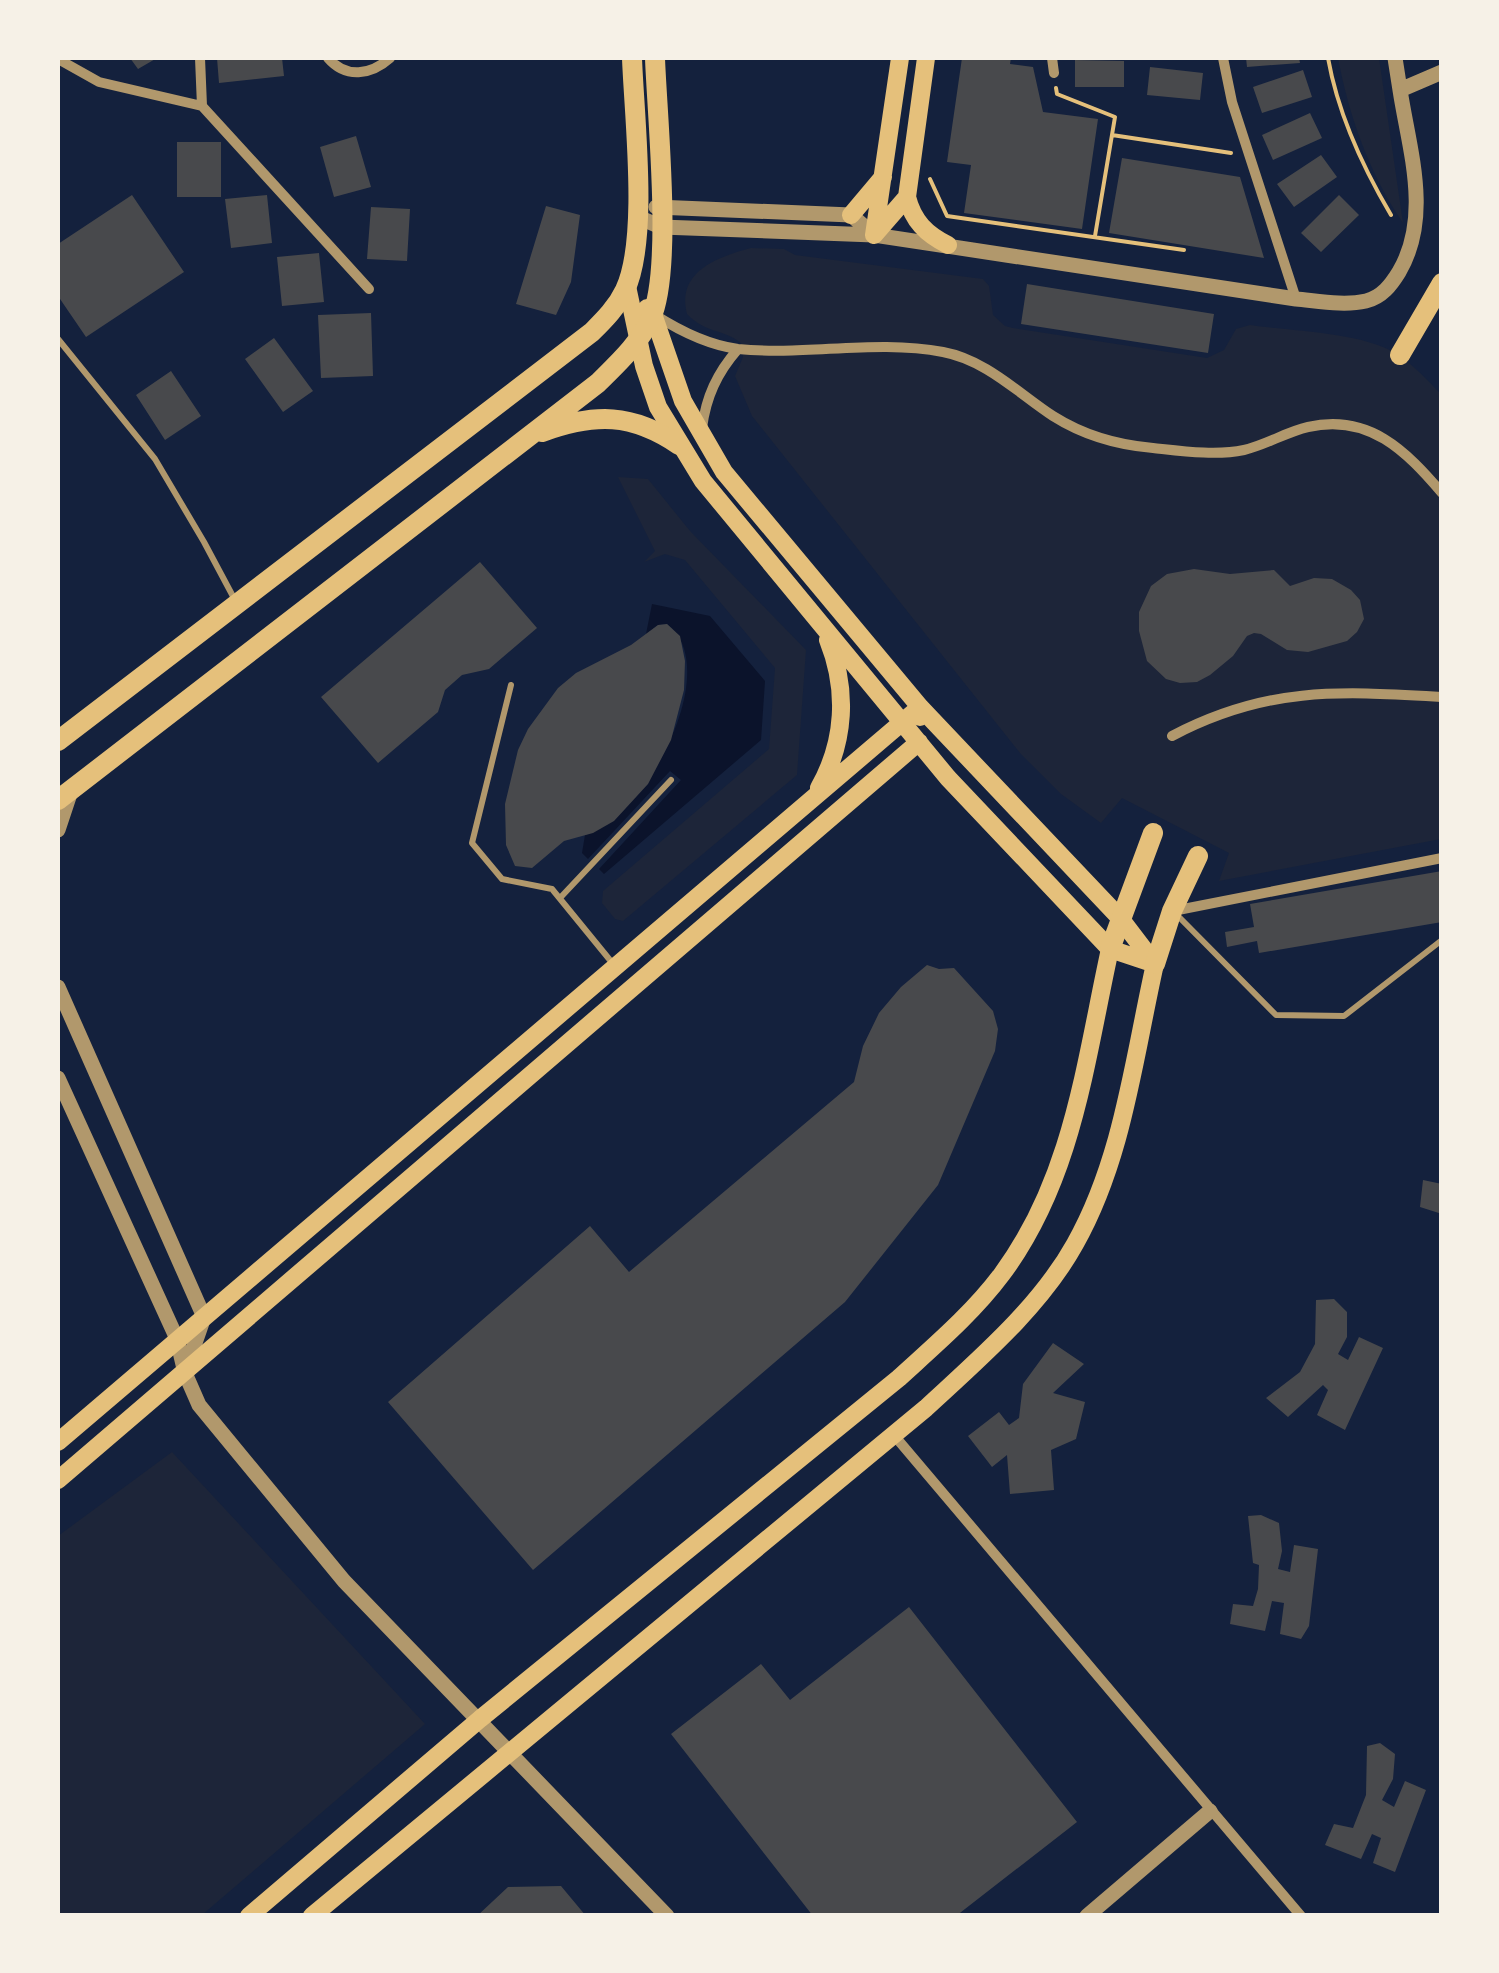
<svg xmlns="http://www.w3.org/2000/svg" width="1499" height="1973" viewBox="0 0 1499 1973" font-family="Figtree,sans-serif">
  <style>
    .green { fill: #1d2539 }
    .water { fill: #0b132b }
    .building { fill: #48494c }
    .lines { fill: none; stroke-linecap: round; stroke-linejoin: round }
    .path { stroke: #e5c07b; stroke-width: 4 }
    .service { stroke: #b1986c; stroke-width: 6 }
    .minor { stroke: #b1986c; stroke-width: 10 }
    .tertiary { stroke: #b1986c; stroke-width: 15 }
    .secondary { stroke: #e5c07b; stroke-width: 18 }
    .primary { stroke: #e5c07b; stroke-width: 20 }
  </style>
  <rect width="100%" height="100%" fill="#14213d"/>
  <path class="green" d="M1338 58H1379L1403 223C1369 173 1349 116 1338 58Z
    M751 248 784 249 795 255 983 279 989 286 993 315 1005 326 1013 328 1207 358 1224 350 1236 329 1250 325C1290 331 1361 332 1395 353 1412 363 1427 380 1441 394V839L1219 881 1229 853 1122 798 1101 823 1061 794 1020 753 752 416 735 376 743 357 741 343C722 328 706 334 687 314 676 272 717 257 751 248Z
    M618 477 648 479 690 531 806 650 797 775 623 921 615 919 602 903 603 891 769 749 775 668 685 560 665 554 644 562 655 551Z
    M172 1452 425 1724 202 1915H58V1536Z"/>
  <path class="water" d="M652 604 710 616 765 681 761 740 604 874 599 869 681 780 670 771 588 859 582 853 585 835C646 818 725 667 667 624L658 625 646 634Z"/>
  <path class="building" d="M130 58H157L138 69Z
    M217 58H282L284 76 219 83Z
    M962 58H1011L1010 64 1033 67 1043 112 1098 119 1082 229 964 213 971 165 947 162Z
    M1246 58H1299L1300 63 1247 67Z
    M1075 60 1124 61V87H1075Z
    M1150 67 1203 73 1200 100 1147 95Z
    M1303 70 1312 97 1262 113 1253 87Z
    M1310 113 1322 138 1273 160 1262 135Z
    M356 136 371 187 334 197 320 147Z
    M177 142H221V197H177Z
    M1321 155 1337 177 1294 207 1277 184Z
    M1122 158 1240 177 1264 258 1109 233Z
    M132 195 184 272 86 337 58 296V244Z
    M267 195 272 243 231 248 225 199Z
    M1339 195 1359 215 1321 252 1301 233Z
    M546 206 580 215 571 282 556 315 516 304Z
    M371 207 410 209 407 261 367 259Z
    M319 253 324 302 282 306 277 257Z
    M1027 284 1214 314 1208 353 1021 324Z
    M371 313 373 376 321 378 318 315Z
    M274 338 313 391 283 412 245 359Z
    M171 371 201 416 165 440 136 395Z
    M480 562 537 628 489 669 462 675 445 690 438 712 378 763 321 697Z
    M1194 569 1230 574 1274 570 1290 586 1314 578 1332 579 1351 590 1360 600 1364 619 1357 632 1347 641 1308 652 1287 650 1261 634 1254 633 1247 636 1233 656 1210 675 1197 682 1180 683 1166 679 1147 661 1139 631V612L1151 586 1167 574Z
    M667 624 680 636 685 661 684 690 671 740 648 784 614 821 593 833 564 841 532 868 515 866 506 845 505 804 518 750 528 729 558 688 576 673 631 645 658 625Z
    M1442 871V922L1259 953 1257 941 1227 947 1225 932 1254 927 1250 904Z
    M927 965 939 969 954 968 993 1011 998 1029 995 1051 938 1185 845 1302 533 1570 388 1402 590 1226 629 1272 854 1082 863 1046 879 1013 901 987Z
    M1423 1180 1442 1184V1214L1420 1207Z
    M1334 1299 1347 1312V1337L1338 1354 1348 1360 1359 1337 1383 1348 1345 1430 1317 1415 1328 1390 1323 1385 1288 1417 1266 1398 1300 1372 1315 1344 1316 1300Z
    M1053 1343 1084 1364 1053 1393 1085 1402 1076 1439 1051 1450 1054 1490 1010 1494 1007 1455 992 1467 968 1436 999 1412 1009 1425 1019 1418 1023 1384Z
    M1261 1515 1279 1523 1282 1551 1278 1569 1290 1572 1294 1545 1318 1549 1309 1626 1301 1639 1280 1634 1284 1603 1272 1601 1265 1631 1230 1624 1233 1604 1253 1606 1258 1589 1259 1565 1253 1563 1248 1516Z
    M909 1607 1077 1822 956 1916H813L671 1734 761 1664 790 1700Z
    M1380 1743 1395 1754 1393 1779 1382 1800 1394 1807 1405 1781 1426 1790 1395 1872 1373 1863 1381 1838 1372 1834 1361 1859 1325 1845 1334 1824 1353 1828 1366 1795 1367 1746Z
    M561 1886 586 1916H477L508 1887Z"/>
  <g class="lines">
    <path class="path" d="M1328 58C1338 114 1362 166 1391 215
      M1056 88 1057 94 1115 117 1095 236
      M1112 135 1231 153
      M930 179 947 216 1184 250"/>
    <path class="service" d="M58 339 155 459 204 542 236 602
      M511 685 472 843 502 879 552 889 614 965
      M560 898 671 780
      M1177 915 1276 1015 1344 1016 1442 940"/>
    <path class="minor" d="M200 58 202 106
      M328 58C346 79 371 75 390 58
      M1052 58 1054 73
      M1223 58 1232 102 1296 299
      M58 59 99 82 202 106 369 289
      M655 315C680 331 708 345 738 349 806 356 876 339 943 352 986 360 1018 393 1053 416 1083 435 1117 445 1153 448 1181 451 1216 456 1244 450 1266 445 1286 432 1308 427 1369 413 1406 451 1442 493
      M702 428C706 397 717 373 738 349
      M1172 736C1267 686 1339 691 1442 697
      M1173 911 1442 858
      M893 1434 1301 1916"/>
    <path class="tertiary" d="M1395 58 1400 90
      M656 207 851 215 874 235
      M638 217 661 227 874 235 1296 299C1318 301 1344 306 1366 301 1382 297 1391 285 1399 272 1432 216 1409 149 1400 90L1442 72
      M58 830 71 791
      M58 987 204 1317 186 1369
      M58 1078 177 1339 185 1373 199 1405 344 1581 667 1916
      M1087 1916 1210 1811"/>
    <path class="secondary" d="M907 197C913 221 926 234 948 245
      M851 215 883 177
      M874 235 907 197 926 58
      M874 235 900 58
      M627 286 644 366 658 407 703 481 948 778 1110 949 1155 964
      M647 308 653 314 683 401 724 472 920 707V717
      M819 788C845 742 848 690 828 640
      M58 1442 920 707 1120 918 1155 964
      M58 1480 919 742
      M249 1916 480 1719 899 1378C934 1346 973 1313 1002 1274 1073 1178 1085 1063 1110 949
      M312 1916 926 1408C979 1359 1040 1307 1075 1244 1123 1159 1134 1057 1155 964"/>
    <path class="primary" d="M1400 355 1442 283
      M542 432C595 413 632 413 679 445
      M58 741 592 332C605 319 617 307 625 290 649 239 634 116 632 58
      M58 800 598 383C618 363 639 344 651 318 673 270 657 116 655 58
      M1110 949 1153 833
      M1155 964 1172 911 1198 856"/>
  </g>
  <rect width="1499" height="1973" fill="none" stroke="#f6f1e7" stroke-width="120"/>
</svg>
